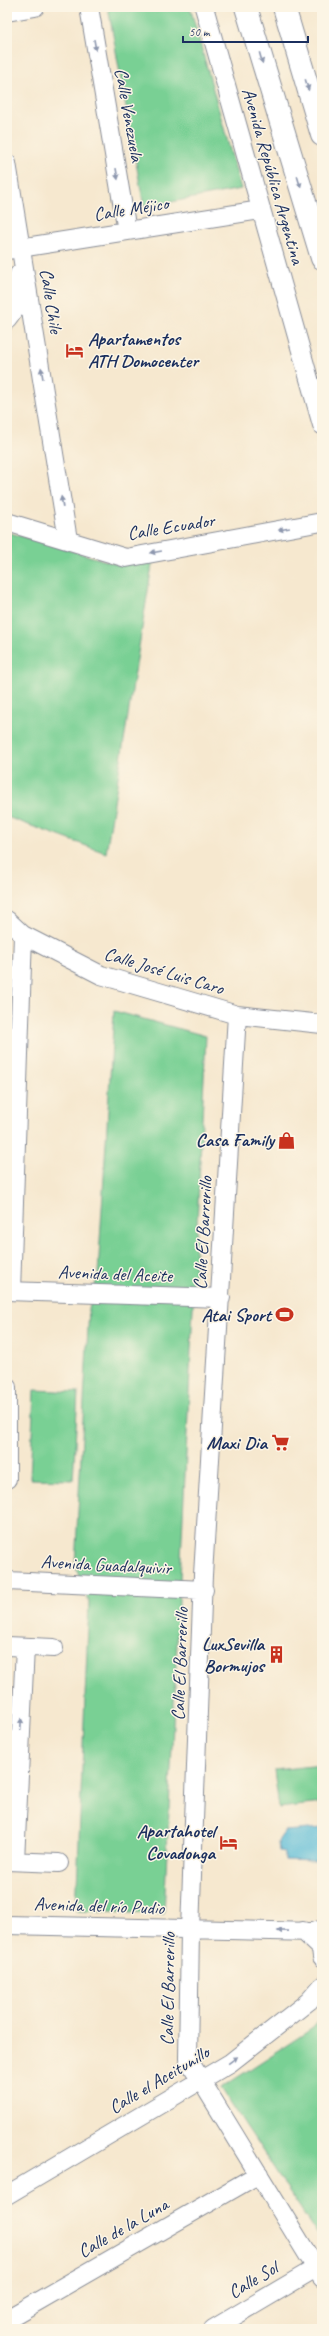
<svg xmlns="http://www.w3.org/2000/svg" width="329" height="2336" viewBox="0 0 329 2336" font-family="Caveat,sans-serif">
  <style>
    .green { fill: #79d094; stroke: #4a8079 }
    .water { fill: #59bbd7; stroke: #3a759a }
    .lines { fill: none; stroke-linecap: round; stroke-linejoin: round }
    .minor-casing { stroke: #888c96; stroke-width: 20 }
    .highway-casing { stroke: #888c96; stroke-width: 24 }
    .minor { stroke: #fff; stroke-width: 18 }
    .highway { stroke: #fff; stroke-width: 22 }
    .oneway { fill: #8d97ae }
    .labels { text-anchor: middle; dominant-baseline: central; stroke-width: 3; stroke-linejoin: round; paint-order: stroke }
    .street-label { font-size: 19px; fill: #1b2f5e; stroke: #fcf5e5 }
    .poi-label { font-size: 19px; font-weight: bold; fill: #1b2f5e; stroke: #fcf5e5; text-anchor: end }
  </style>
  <rect width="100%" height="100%" fill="#fcf5e5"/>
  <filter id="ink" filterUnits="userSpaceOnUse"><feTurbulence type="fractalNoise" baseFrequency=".025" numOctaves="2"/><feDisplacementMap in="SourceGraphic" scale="8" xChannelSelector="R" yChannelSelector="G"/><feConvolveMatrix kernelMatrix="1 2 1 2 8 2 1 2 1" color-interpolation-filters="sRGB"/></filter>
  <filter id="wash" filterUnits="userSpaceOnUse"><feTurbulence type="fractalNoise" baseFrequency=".012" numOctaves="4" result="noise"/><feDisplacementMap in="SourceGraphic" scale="16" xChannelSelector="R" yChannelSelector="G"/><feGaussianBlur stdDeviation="0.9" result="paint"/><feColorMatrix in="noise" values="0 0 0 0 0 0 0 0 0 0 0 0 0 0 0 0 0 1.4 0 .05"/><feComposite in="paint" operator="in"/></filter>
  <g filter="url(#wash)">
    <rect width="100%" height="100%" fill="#f6e8cf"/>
    <path class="green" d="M108 7H190L241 189 144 207Z
      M7 532 120 565 153 559 106 853 7 817Z
      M114 1011 206 1036 164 1914 76 1911 89 1602 75 1566 89 1309 98 1274Z
      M34 1390 78 1392 73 1480 30 1479Z
      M322 1765V1803L279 1808 274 1770Z
      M322 2017V2241L221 2088 313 2028Z"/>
    <path class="water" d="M322 1828V1850L317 1861 285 1860V1853L279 1852 278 1841 285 1831Z"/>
  </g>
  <g filter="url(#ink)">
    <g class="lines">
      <defs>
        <path id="minor" d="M89 7 127 231
          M204 7 322 425
          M7 12 35 7
          M7 163 68 540
          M7 250 261 210
          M7 320 16 308 19 274
          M7 522 126 558 322 522
          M7 920 23 935 101 975 237 1015 322 1024
          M237 1015 203 1575 190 1930 188 2059 322 2278
          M7 1291 221 1298
          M11 1291 23 935
          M7 1387V1479
          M7 1581 204 1590
          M7 1646 54 1648
          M7 1861 59 1863
          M15 1861 25 1647
          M7 1925 314 1932 322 1929
          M303 1931 321 1948 322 1957
          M7 2195 230 2063 309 2001 322 1986
          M7 2319 259 2174
          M213 2329 316 2268"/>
        <path id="highway" d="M246 7 322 258
          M284 7 322 135"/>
      </defs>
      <use href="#minor" class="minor-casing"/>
      <use href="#highway" class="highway-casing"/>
      <use href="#minor" class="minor"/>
      <use href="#highway" class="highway"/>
    </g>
    <defs><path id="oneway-solid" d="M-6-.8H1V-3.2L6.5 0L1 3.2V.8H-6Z"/></defs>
    <g class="oneway">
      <use href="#oneway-solid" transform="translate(95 45) rotate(80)"/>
      <use href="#oneway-solid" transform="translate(261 58) rotate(74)"/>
      <use href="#oneway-solid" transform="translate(307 85) rotate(73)"/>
      <use href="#oneway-solid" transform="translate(117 174) rotate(80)"/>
      <use href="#oneway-solid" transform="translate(299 182) rotate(73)"/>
      <use href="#oneway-solid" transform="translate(42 373) rotate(-99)"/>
      <use href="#oneway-solid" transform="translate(62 502) rotate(-99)"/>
      <use href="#oneway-solid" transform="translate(284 529) rotate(170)"/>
      <use href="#oneway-solid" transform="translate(156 552) rotate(170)"/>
      <use href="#oneway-solid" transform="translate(21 1724) rotate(-87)"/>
      <use href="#oneway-solid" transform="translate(283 1931) rotate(-179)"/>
      <use href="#oneway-solid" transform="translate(233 2060) rotate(-36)"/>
    </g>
  </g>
  <defs>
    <symbol id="hotel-bare" viewBox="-9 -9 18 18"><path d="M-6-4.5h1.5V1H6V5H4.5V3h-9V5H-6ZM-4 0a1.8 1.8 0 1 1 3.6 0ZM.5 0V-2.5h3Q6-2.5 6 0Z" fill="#c8321e" stroke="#fcf5e5" stroke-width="2.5" paint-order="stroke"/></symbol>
    <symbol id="shop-bare" viewBox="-9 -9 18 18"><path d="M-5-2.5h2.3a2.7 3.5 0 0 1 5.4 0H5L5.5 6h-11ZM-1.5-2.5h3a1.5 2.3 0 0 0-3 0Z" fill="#c8321e" stroke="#fcf5e5" stroke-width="2.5" paint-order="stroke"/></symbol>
    <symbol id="stadium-bare" viewBox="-9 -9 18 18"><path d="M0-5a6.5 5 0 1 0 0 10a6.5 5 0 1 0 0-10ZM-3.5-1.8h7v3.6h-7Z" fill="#c8321e" stroke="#fcf5e5" stroke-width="2.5" paint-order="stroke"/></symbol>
    <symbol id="supermarket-bare" viewBox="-9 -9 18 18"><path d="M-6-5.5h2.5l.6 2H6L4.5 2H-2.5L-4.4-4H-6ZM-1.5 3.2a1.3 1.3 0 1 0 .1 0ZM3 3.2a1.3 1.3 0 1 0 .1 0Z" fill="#c8321e" stroke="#fcf5e5" stroke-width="2.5" paint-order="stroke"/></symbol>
    <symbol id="building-bare" viewBox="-9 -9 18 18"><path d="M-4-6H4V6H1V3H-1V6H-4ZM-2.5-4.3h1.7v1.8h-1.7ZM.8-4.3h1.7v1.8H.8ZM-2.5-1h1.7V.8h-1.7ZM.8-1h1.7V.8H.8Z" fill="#c8321e" stroke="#fcf5e5" stroke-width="2.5" paint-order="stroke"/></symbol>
  </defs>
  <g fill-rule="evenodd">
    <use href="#hotel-bare" x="62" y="338" width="25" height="25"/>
    <use href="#shop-bare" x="274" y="1128" width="25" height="25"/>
    <use href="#stadium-bare" x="272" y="1302" width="25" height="25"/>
    <use href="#supermarket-bare" x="268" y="1430" width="25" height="25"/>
    <use href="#building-bare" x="264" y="1642" width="25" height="25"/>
    <use href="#hotel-bare" x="216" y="1830" width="25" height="25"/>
  </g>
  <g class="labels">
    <g class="street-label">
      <text transform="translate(129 115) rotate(80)">Calle Venezuela</text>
      <text transform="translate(273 176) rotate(74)">Avenida República Argentina</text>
      <text transform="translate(131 209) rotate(-9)">Calle Méjico</text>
      <text transform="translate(51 301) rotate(81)">Calle Chile</text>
      <text transform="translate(171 527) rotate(-9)">Calle Ecuador</text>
      <text transform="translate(164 971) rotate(17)">Calle José Luis Caro</text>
      <text transform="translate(203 1233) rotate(-87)">Calle El Barrerillo</text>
      <text transform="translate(115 1274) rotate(2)">Avenida del Aceite</text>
      <text transform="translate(106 1565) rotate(3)">Avenida Guadalquivir</text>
      <text transform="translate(180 1664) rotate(-88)">Calle El Barrerillo</text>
      <text transform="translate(99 1906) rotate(2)">Avenida del río Pudio</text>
      <text transform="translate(168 1989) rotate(-89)">Calle El Barrerillo</text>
      <text transform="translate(159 2080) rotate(-31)">Calle el Aceitunillo</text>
      <text transform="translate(123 2228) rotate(-30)">Calle de la Luna</text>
      <text transform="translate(253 2280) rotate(-31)">Calle Sol</text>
    </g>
    <g class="poi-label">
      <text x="88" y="339" text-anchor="start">Apartamentos<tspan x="88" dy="22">ATH Domocenter</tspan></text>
      <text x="274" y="1140">Casa Family</text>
      <text x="271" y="1315">Atai Sport</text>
      <text x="267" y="1443">Maxi Dia</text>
      <text x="264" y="1644">LuxSevilla<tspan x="264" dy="22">Bormujos</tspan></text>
      <text x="215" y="1831">Apartahotel<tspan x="215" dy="22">Covadonga</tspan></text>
    </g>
  </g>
  <rect width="329" height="2336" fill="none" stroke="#fcf5e5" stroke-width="24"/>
  <path d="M183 36v6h125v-6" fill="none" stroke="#1b2f5e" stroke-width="2"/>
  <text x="189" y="36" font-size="12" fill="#1b2f5e" stroke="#fcf5e5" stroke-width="3" paint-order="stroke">50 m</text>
</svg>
